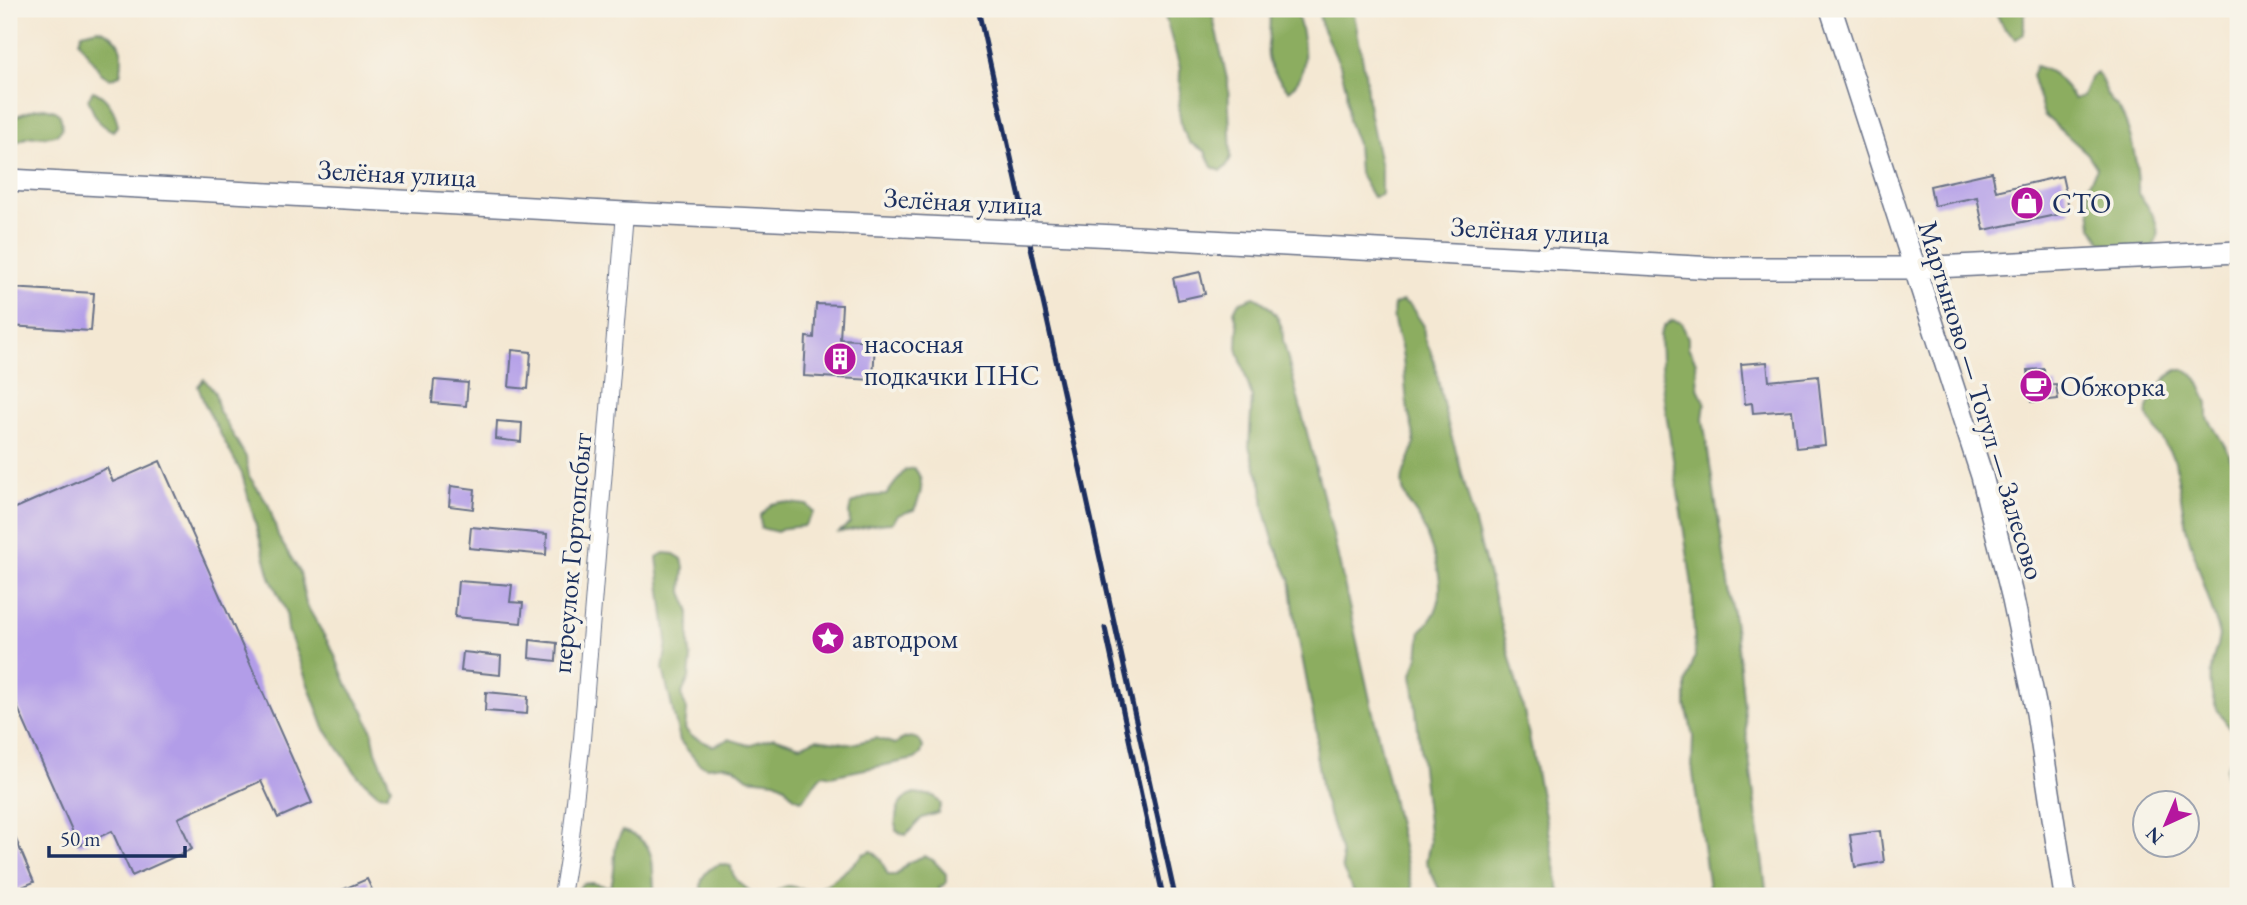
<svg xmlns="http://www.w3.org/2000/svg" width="2247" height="905" viewBox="0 0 2247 905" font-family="'EB Garamond',serif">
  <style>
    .forest { fill: #8cad61; stroke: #546e60; stroke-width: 2 }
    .building { fill: #b29de8 }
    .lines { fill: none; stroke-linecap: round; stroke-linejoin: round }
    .minor-casing { stroke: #677087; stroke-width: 18 }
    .tertiary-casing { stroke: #677087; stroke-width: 24 }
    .minor { stroke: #fff; stroke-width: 16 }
    .tertiary { stroke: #fff; stroke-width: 21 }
    .rail { stroke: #1b2f5e; stroke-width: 5 }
    .tertiary-bridge-casing { stroke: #677087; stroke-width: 24; stroke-linecap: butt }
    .tertiary-bridge { stroke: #fff; stroke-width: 21 }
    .labels { text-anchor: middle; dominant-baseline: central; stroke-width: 7; stroke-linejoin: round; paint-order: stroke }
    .street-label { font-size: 28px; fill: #1b2f5e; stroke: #f7f3e8 }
    .poi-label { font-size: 28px; fill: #1b2f5e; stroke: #f7f3e8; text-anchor: start }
  </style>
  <rect width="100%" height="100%" fill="#f7f3e8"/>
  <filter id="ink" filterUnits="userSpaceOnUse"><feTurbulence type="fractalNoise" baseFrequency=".0143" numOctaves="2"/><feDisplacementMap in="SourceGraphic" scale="14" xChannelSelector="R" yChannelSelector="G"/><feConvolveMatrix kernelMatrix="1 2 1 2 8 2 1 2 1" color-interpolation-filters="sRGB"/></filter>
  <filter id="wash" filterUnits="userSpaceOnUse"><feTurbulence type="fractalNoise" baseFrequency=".00686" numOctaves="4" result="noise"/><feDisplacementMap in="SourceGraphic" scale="28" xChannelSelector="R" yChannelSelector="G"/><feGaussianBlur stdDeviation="1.57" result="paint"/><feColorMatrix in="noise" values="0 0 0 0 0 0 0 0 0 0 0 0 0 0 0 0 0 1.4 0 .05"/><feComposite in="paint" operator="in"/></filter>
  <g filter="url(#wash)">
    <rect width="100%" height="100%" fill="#f4e8d3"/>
    <path class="forest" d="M1163 9H1211L1228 83 1231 157 1227 166 1221 171 1212 167 1205 151 1190 143 1182 129 1179 112 1180 68Z
      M1269 9H1295C1302 27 1309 58 1300 77 1298 82 1293 87 1289 91 1253 52 1274 51 1269 9Z
      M1318 9H1353L1365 72 1369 111 1381 168V195L1373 197 1359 173 1357 144 1348 120 1346 88 1340 65 1322 28Z
      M1994 9H2028L2024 14V34L2016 39 2003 27Z
      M98 29C122 36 125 54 120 75L110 79 101 73 79 41 82 33Z
      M2036 66C2058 73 2061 81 2074 99L2083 96 2090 78 2097 73C2105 81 2103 90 2109 98 2112 103 2117 106 2120 111 2132 130 2139 172 2138 194 2154 212 2169 236 2145 256L2101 242 2092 227 2088 185 2097 168 2087 153 2044 115 2032 75Z
      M93 91C107 96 115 111 118 125L113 131C97 124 94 115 88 99Z
      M44 108C53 110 59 110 61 119 67 142 41 135 29 137 23 138 15 144 9 146V119L35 109Z
      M1254 297C1271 305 1284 321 1283 340L1332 530 1414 896H1356L1343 870 1341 851 1323 796 1316 754 1317 735 1296 625 1290 579 1274 543 1264 508 1262 486 1249 447 1252 397 1237 348 1238 327 1234 311 1238 303Z
      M1402 301 1410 305 1424 326C1422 338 1430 347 1433 358 1441 388 1444 418 1455 447L1524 711 1561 896H1442L1426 861 1430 842 1412 674 1418 657 1421 630C1455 601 1436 560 1423 526 1419 513 1405 504 1403 489 1399 471 1413 459 1414 443 1415 433 1410 420 1408 411 1405 391 1405 372 1402 352 1399 336 1391 322 1394 305Z
      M1672 320 1681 322 1688 338V347L1696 362 1698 388 1705 403 1703 419 1738 647 1749 757 1767 896H1710L1692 766 1693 736 1686 705V685L1695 656 1692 585 1662 386 1660 335 1664 326Z
      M2177 370H2186L2193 374 2198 381 2208 403V418L2229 453 2238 492V739C2218 714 2206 698 2212 664 2214 652 2219 644 2219 632L2186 528 2175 461 2147 415C2147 400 2164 377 2177 370Z
      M204 379 215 393 219 411 246 457 249 476 269 506 279 538 300 572 306 604 333 651 346 683 364 711 372 731 376 751 391 787 386 795 378 794 358 776 324 728 288 630 286 611 270 577 242 474 205 405 198 386Z
      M914 468C926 480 921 496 914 510L898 515 892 523C871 523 859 530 839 532L850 523 849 513 851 504 869 496 886 495 905 470Z
      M781 502 807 505 814 512 804 526 785 528 777 532 761 528 760 516 772 504Z
      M664 553 674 554 682 559 684 567 682 592 689 609V644L691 660 689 678 681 695 687 710 685 729 691 736 713 746 729 739 748 745 774 737 800 746 816 739 852 744 876 738 895 744C906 736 917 733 923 747L921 754 915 759 831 776 823 774C813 782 812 793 801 800L794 797 783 785 775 781 748 778 734 767 724 765 707 767 699 764 680 741 663 669 667 642 657 557Z
      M2238 751V861C2227 850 2228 830 2238 819 2236 811 2224 774 2226 769 2227 762 2234 757 2238 751Z
      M914 793 934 796 941 804 938 813 922 818 906 835 896 831C895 813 896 801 914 793Z
      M623 831C661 843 650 866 655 896H574L582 884 592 883 610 887C619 869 609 848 623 831Z
      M872 851 880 858 888 875H896L909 862 924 856 933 860 946 874V883L939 888 943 896H770C775 893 781 886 789 886 798 887 804 892 816 890 823 889 859 861 863 854Z
      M721 864 731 866C732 881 746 887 756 896H704C696 881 706 868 721 864Z"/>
    <g id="blocks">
      <path class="building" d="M1992 172 1996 191 2062 176 2070 212 1984 230 1977 197 1934 206 1930 186Z
        M1200 272 1205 294 1178 300 1173 278Z
        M9 288 94 293 91 331 9 326Z
        M816 304 842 305 840 339 875 341 873 380 804 376 806 337 814 338Z
        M512 350 531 352 528 389 509 387Z
        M1767 362 1769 381 1818 376 1825 445 1796 448 1792 410 1753 413 1752 403 1745 404 1741 364Z
        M2044 369 2045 385 2056 384 2058 399 2031 402 2028 370Z
        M434 380 468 383 466 406 432 403Z
        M497 421 522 423 521 442 496 439Z
        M160 461 312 803 278 818 261 781 178 818 192 849 132 876 112 831 79 846 9 688V511L107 468 113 482Z
        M451 486 475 489 473 509 449 506Z
        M471 527 547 534 546 555 469 548Z
        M458 581 512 585 510 602 523 603 521 623 455 617Z
        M530 640 557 643 556 661 529 658Z
        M463 652 501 656 500 675 461 671Z
        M486 692 528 696 527 714 485 711Z
        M9 823 34 882 15 890 9 876Z
        M1880 831 1884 862 1855 867 1850 835Z
        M367 879 375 896H328Z"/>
    </g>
  </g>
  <g filter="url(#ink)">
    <use href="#blocks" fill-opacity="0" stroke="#677087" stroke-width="2"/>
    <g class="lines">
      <defs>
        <path id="minor" d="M562 896 570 846 582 739 625 213"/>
        <path id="tertiary" d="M1831 9 1982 476 2013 599 2037 713 2065 896
          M9 180 625 213 905 226
          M1137 237 1715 268H1915L2238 252"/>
      </defs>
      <use href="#minor" class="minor-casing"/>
      <use href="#tertiary" class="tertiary-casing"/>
      <use href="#minor" class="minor"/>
      <use href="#tertiary" class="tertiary"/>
      <path class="rail" d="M978 9 1175 896
        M1105 628 1163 896"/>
      <defs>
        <path id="tertiary-bridge" d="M905 226 1137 237"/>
      </defs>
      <use href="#tertiary-bridge" class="tertiary-bridge-casing"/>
      <use href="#tertiary-bridge" class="tertiary-bridge"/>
    </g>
  </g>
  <defs>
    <symbol id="shop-disc" viewBox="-11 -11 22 22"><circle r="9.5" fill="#b5179e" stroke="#f7f3e8"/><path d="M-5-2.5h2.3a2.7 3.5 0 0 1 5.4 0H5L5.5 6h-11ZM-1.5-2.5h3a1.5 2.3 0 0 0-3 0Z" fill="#fff"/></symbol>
    <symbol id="building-disc" viewBox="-11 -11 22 22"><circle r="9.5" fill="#b5179e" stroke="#f7f3e8"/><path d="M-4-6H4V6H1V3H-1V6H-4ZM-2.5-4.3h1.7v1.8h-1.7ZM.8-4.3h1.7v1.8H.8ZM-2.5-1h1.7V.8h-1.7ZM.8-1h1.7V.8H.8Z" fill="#fff"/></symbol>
    <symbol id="cafe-disc" viewBox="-11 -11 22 22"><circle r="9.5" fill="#b5179e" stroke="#f7f3e8"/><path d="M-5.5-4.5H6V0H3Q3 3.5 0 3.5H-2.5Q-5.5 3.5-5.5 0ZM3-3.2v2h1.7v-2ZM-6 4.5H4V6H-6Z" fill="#fff"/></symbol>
    <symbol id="sight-disc" viewBox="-11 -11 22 22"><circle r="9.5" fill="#b5179e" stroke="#f7f3e8"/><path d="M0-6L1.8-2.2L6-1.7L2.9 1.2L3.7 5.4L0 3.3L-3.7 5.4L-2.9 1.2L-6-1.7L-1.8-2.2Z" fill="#fff"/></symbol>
  </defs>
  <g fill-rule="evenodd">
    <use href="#shop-disc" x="2008" y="184" width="38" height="38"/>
    <use href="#building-disc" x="821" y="340" width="38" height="38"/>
    <use href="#cafe-disc" x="2017" y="367" width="38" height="38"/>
    <use href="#sight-disc" x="809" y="619" width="38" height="38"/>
  </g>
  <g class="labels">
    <g class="street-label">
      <text transform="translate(397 173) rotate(3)">Зелёная улица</text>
      <text transform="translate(963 201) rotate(3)">Зелёная улица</text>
      <text transform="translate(1530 230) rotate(3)">Зелёная улица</text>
      <text transform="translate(1982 400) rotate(73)">Мартыново — Тогул — Залесово</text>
      <text transform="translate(571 553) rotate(-85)">переулок Гортопсбыт</text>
    </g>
    <g class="poi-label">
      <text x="2052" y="203">СТО</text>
      <text x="864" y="343">насосная<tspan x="864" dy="32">подкачки ПНС</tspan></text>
      <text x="2060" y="386">Обжорка</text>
      <text x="852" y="638">автодром</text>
    </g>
  </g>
  <rect width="2247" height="905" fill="none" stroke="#f7f3e8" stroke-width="35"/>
  <g transform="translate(2166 824) rotate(224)"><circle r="33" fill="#f7f3e8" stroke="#9fa5b1" stroke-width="2"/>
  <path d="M0-5L12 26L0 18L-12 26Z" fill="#b5179e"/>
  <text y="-10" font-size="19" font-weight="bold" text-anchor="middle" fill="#1b2f5e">N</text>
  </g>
  <path d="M49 846v10h136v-10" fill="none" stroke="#1b2f5e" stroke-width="3.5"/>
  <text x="60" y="846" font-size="21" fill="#1b2f5e" stroke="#f7f3e8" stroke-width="5" paint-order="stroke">50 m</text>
</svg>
